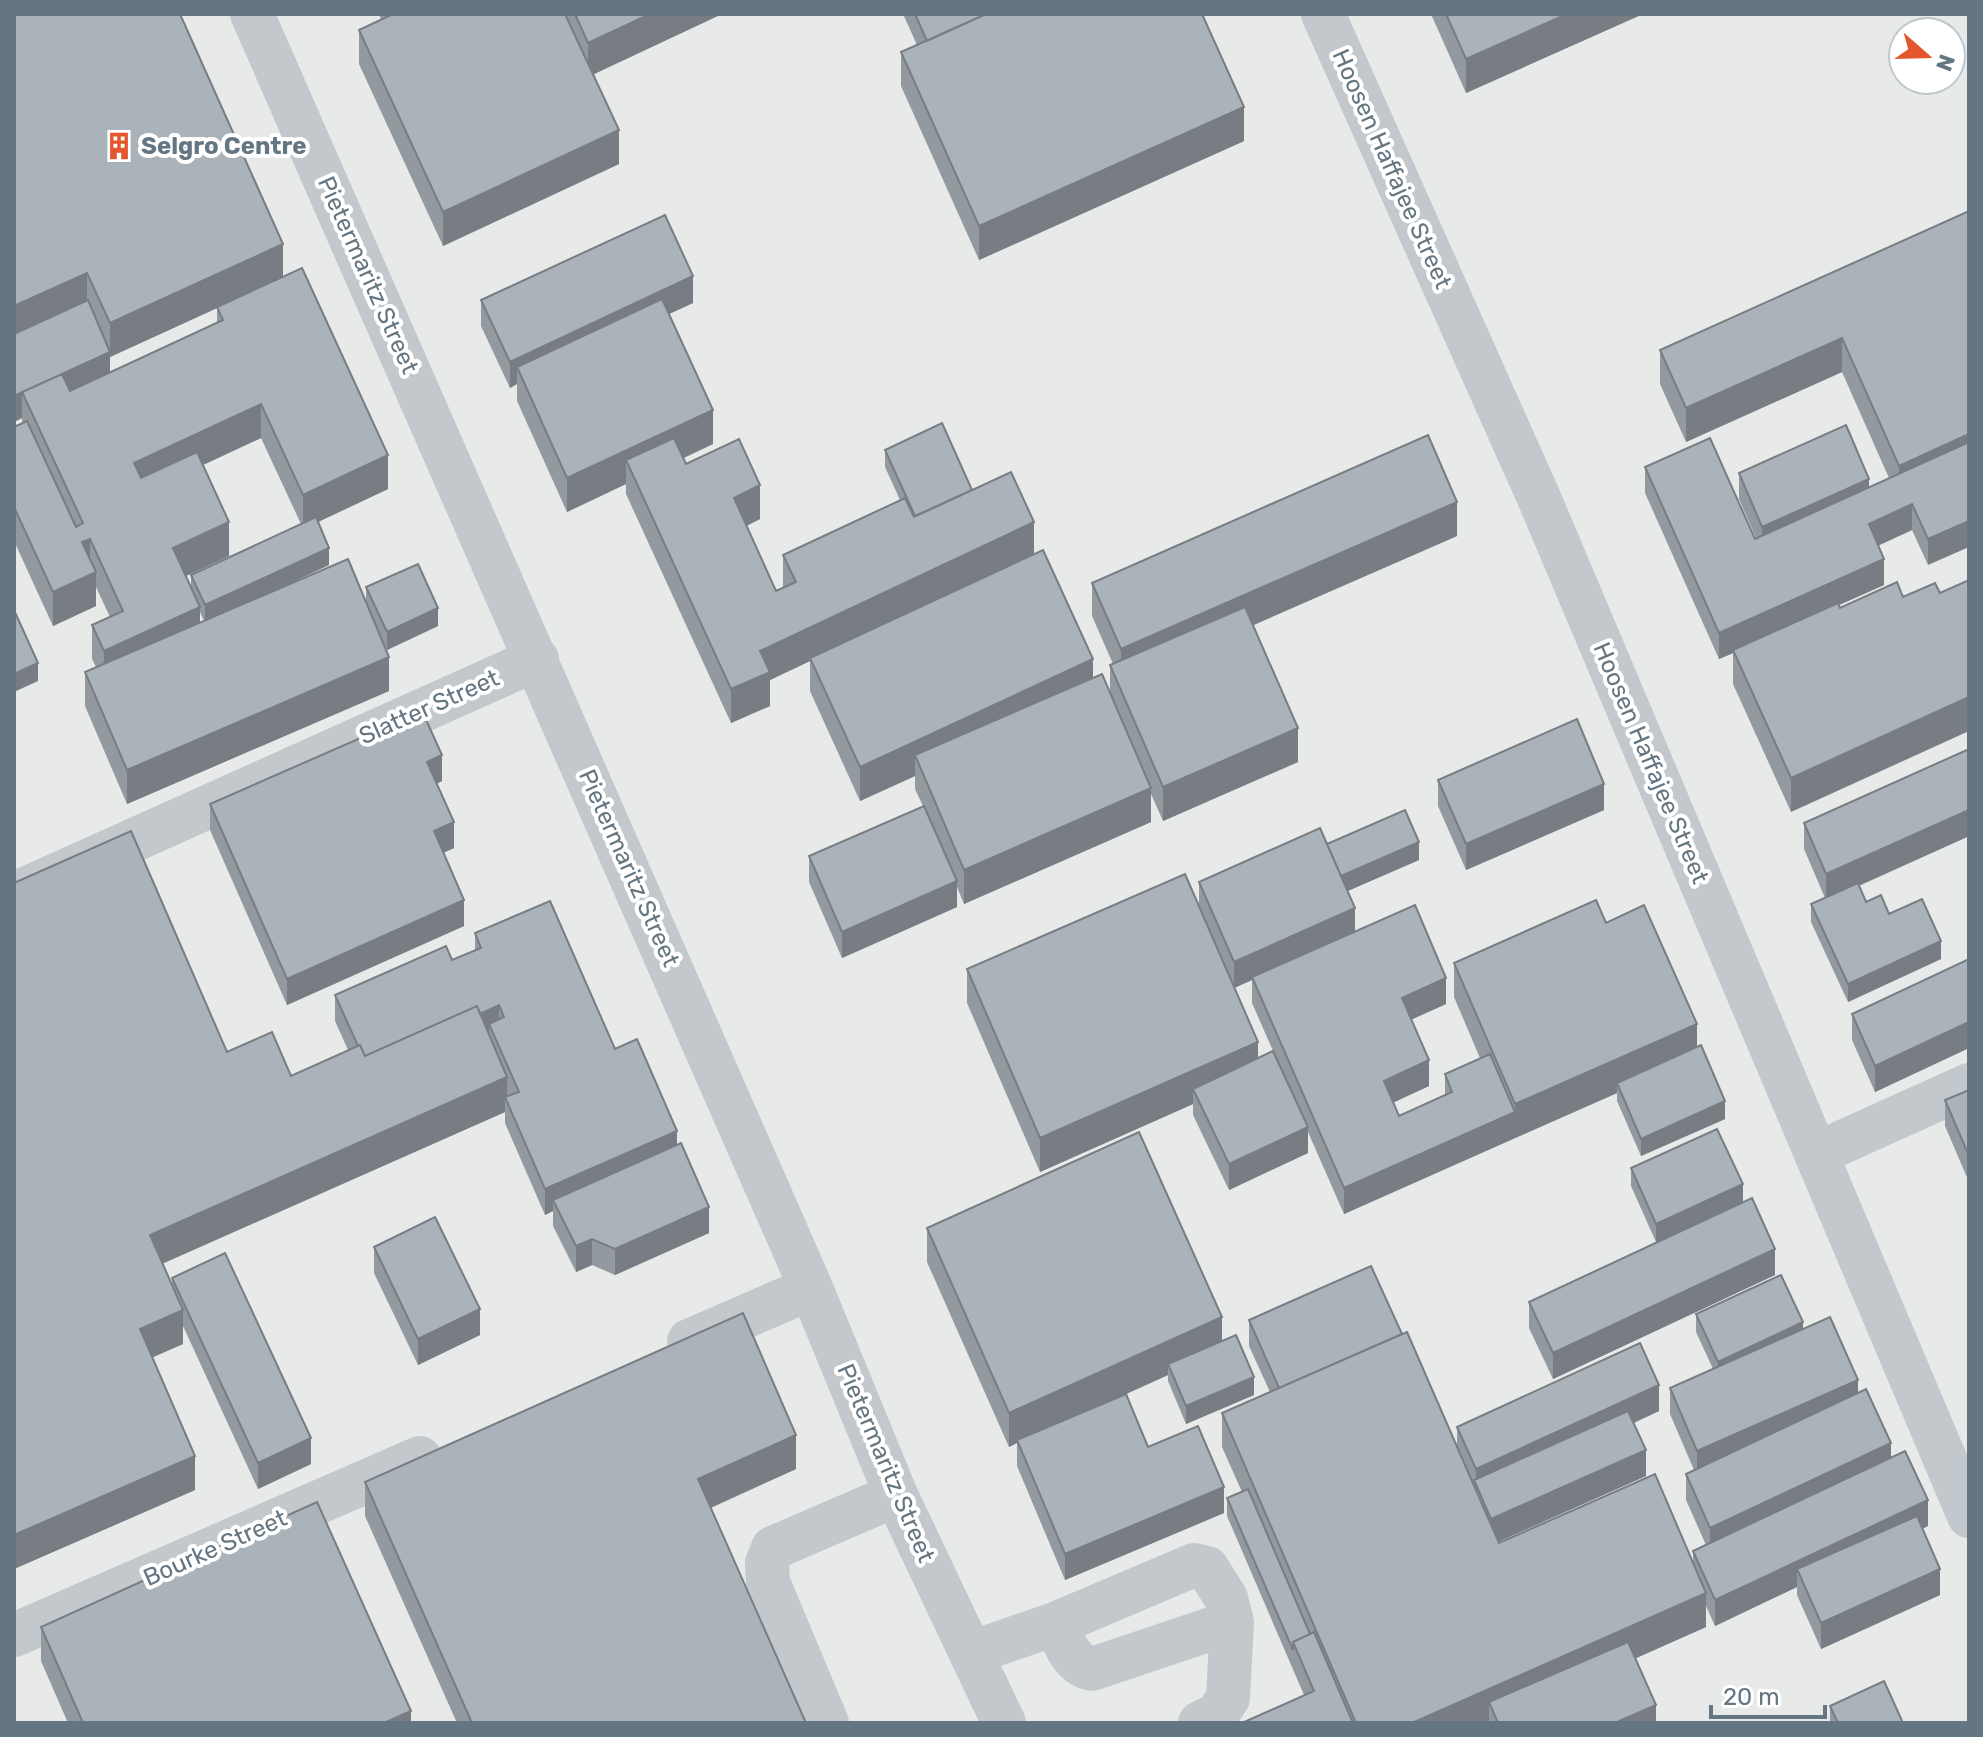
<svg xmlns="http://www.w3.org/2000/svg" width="1983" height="1737" viewBox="0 0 1983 1737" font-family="Rubik,sans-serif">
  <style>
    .built { fill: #e8e9e9; fill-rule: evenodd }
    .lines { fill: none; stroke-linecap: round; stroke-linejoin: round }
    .minor { stroke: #c3c8cc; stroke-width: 44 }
    .wall { fill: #929a9f; fill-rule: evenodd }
    .shaded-wall { fill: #777d82 }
    .building { fill: #aab3b9; stroke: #777d82; stroke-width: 2 }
    .labels { text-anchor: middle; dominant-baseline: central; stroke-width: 8; stroke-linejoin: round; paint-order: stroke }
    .poi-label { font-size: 24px; font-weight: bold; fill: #657683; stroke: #fff; text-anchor: start }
    .street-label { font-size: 24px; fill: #657683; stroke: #fff }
  </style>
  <rect width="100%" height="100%" fill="#fafaf8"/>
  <path class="built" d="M14 14H1969V1723H14ZM1903 32H1951V80H1903Z"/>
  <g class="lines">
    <path class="minor" d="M252 14 811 1288 896 1495 1004 1723
      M1323 14 1539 498 1969 1516
      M14 894 537 659
      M1816 1154 1969 1085
      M689 1341 811 1288
      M1055 1624 1194 1565 1207 1568 1226 1598 1232 1622
      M14 1635 420 1458
      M971 1653 1055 1624C1064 1641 1071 1665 1092 1669L1232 1622 1228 1698 1217 1715 1200 1723
      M827 1723 768 1582 767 1563 773 1548 896 1495"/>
  </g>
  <path class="wall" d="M14 14 283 276 388 489 318 522 329 565 273 591 366 603V587L438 626 387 650 377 630 389 691 127 804 85 706V672L96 667 92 659V625L110 617 96 587V606L53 626 14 541ZM217 308V323L110 373V357ZM22 418V423L16 426 14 422ZM261 438 301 524 191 575V587L186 576 229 556 203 465ZM200 612 204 621 200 623Z
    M379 14H722L593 74 619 164 443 246 359 64V30L381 19Z
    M903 14H1202L1244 141 979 260 901 86V52L917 45Z
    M1431 14H1643L1466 93Z
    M1969 211 1928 565 1912 530 1878 545 1884 585 1839 605 1791 812 1733 684V653L1719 659 1645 493V467L1755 539 1756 538 1739 499V473L1869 487 1889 478 1842 372 1686 442 1660 384V350Z
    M481 300 693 303 669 314 713 444 684 458 686 464 760 519 746 526 776 591 783 587V555L900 500 885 467V450L972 490 1034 554 1093 677 1110 693V665L1113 664 1092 616V583L1457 536 1253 625 1298 762 1163 821 1151 794V822L964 904 957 887V907L842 958 809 882V856L923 806 915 789V776L860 801 810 691V661L770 680V706L731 723 626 494V484L567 512 517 401V384L510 388 481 326Z
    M1969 749V850L1967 846V837L1859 886 1866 902 1889 914 1941 959 1848 1002 1811 922V904L1825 898 1804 849V823Z
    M1438 780 1604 810 1466 870 1438 806Z
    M442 781 437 784 454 848 443 853 464 926 287 1005 210 830V804Z
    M1327 844 1419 860 1347 891 1355 932 1446 1004 1411 1019 1429 1086 1393 1102 1399 1116 1445 1096V1074L1480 1058 1454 997V963L1606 923 1697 1047 1725 1119 1641 1156 1617 1101V1093L1344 1214 1308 1132V1153L1229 1190 1193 1115V1104L1040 1172 967 1003V969L1199 906V882ZM1252 980V1003L1277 1060 1258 1058 1234 988Z
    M475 933 615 1049 677 1145 709 1233 615 1275 592 1265 576 1272 553 1226V1211L545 1215 505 1123V1112L162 1264 172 1286V1278L311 1464 258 1489 183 1326V1344L152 1357 195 1490 14 1569 227 1052 291 1076 348 1050 335 1021V995L452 960 475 950Z
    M1969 959V1048L1875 1092 1852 1040V1014Z
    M1969 1090V1182L1945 1126V1100Z
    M1631 1168 1743 1202 1775 1275 1553 1379 1529 1328V1302L1656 1242 1631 1186Z
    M927 1228 1222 1341 1254 1395 1186 1424 1168 1381V1375L1117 1398 1148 1447 1224 1513 1065 1580 1017 1466V1443L1009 1447 927 1262Z
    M374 1247 480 1335 418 1365 374 1273Z
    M1696 1314 1803 1329 1858 1393 1928 1526 1922 1529 1940 1595 1821 1649 1797 1595V1587L1715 1626 1706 1606V1627L1636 1658 1656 1723H1242L1304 1695 1227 1516V1498L1242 1492 1222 1447V1413L1270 1392 1249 1346V1320L1402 1334 1457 1448V1427L1659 1411 1634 1423 1646 1476 1498 1542 1499 1543 1693 1562V1551L1706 1545 1686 1500V1474L1694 1470 1670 1414V1388L1713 1369 1696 1332Z
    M796 1469 711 1508 806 1723H457L365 1516V1482Z
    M41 1627 411 1723H68L41 1661Z
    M1830 1706 1903 1723H1830Z"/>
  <path class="shaded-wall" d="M650 14H722L588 77V43Z
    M1567 14H1643L1466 93V59Z
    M1244 107V141L979 260V226Z
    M619 130V164L443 246V212Z
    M283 244V278L110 357V323Z
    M87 273V307L14 340V306Z
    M693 276V303L523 381 517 367V384L510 388V362Z
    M1842 338V372L1686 442V408Z
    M110 352V378L33 413 23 392Z
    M22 392V418L14 422V396Z
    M261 404V438L134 497V463Z
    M713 410V444L635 480 626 460V484L567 512V478Z
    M1969 434V468L1899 499V466Z
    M388 455V489L303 529V495Z
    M1869 479V505L1762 553V527Z
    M760 485V519L734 532V498Z
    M1457 502V536L1121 683V649Z
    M1912 504V530L1869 550V524Z
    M1969 521V547L1928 565V539Z
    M229 522V556L173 582V548Z
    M1034 522V556L810 658V661L770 680V706L731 723V689L760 651Z
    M90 539V572L82 542Z
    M329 548V565L205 623V605Z
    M1884 559V585L1734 652 1733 650V653L1719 659V633Z
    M96 572V606L53 626V592Z
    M200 607V641L104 685V651Z
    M438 608V626L387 650V632Z
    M389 657V691L127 804V770Z
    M1093 659V693L915 755V776L860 801V767Z
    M38 663V681L14 692V674Z
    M1969 697V731L1791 812V778Z
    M1298 728V762L1163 821V787Z
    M442 755V781L427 788V762Z
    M1604 784V810L1466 870V844Z
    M1151 788V822L964 904V870Z
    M1969 810V824L1967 820V837L1826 900V874Z
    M454 822V848L434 857V831Z
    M1419 842V860L1341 894V876Z
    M957 881V907L842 958V932Z
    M464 900V926L287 1005V979Z
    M1355 908V934L1252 977V980L1234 988V962Z
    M1941 941V959L1848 1002V984Z
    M1446 978V1004L1402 1024V998Z
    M499 1005V1031L489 1024V1036L365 1064Z
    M1969 1022V1048L1875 1092V1066Z
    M1697 1024V1058L1617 1083V1093L1515 1138V1104Z
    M1258 1042V1076L1193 1089V1104L1040 1172V1138Z
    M1429 1060V1086L1384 1107V1081Z
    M507 1077V1103L505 1097V1112L150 1269V1235Z
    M1725 1101V1119L1641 1156V1139Z
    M1515 1112V1138L1344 1214V1188Z
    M1308 1127V1153L1229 1190V1164Z
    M677 1131V1157L553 1200V1211L545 1215V1189Z
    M1743 1184V1202L1656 1242V1224Z
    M709 1207V1233L615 1275V1249Z
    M592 1239V1265L576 1272V1246Z
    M1775 1249V1275L1553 1379V1353Z
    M480 1309V1335L418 1365V1339Z
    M183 1310V1344L140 1363V1329Z
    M1222 1317V1351L1168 1364V1375L1018 1443 1017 1440V1443L1009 1447V1413Z
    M1803 1322V1340L1718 1379V1362Z
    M1254 1377V1395L1186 1424V1406Z
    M1858 1380V1406L1697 1477V1451Z
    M1659 1385V1411L1480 1493 1476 1486V1469Z
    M796 1435V1469L698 1513V1479Z
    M311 1438V1464L258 1489V1463Z
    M1891 1443V1469L1710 1554V1528Z
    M1646 1450V1476L1491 1545V1519Z
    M195 1456V1490L14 1569V1535Z
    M1224 1487V1513L1065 1580V1554Z
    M1928 1500V1526L1804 1584 1797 1569V1587L1715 1626V1600Z
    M1940 1569V1595L1821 1649V1623Z
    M1706 1593V1627L1497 1720 1489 1702V1723H1412Z
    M1656 1705V1723H1615Z
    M411 1711V1723H384Z"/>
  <path class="building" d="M14 14H180L283 244 110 323 87 273 14 306Z
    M393 14H565L619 130 443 212 359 30Z
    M575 14H650L588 43Z
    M915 14H986L927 41Z
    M986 14H1202L1244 107 979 226 901 52Z
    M1446 14H1567L1466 59Z
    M1969 211V434L1899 466 1842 338 1686 408 1660 350Z
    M665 215 693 276 510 362 481 300Z
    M302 268 388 455 303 495 261 404 134 463 141 478 197 452 229 522 173 548 200 607 104 651 92 625 123 611 90 539 82 542 96 572 53 592 14 507V427L27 421 76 527 83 523 22 392 62 374 70 391 223 320 217 307Z
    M662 299 713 410 567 478 517 367Z
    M88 300 110 352 14 396V334Z
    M942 423 972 490 915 516 885 450Z
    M1846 425 1869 479 1762 527 1739 473Z
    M1428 435 1457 502 1121 649 1092 583Z
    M674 438 686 464 739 439 760 485 734 498 776 591 796 582 783 555 905 498 914 517 1011 472 1034 522 760 651 770 672 731 689 626 460Z
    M1710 438 1755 539 1969 442V521L1928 539 1912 504 1869 524 1884 559 1719 633 1645 467Z
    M316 517 329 548 205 605 191 575Z
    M1043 550 1093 659 860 767 810 658Z
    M348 559 389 657 127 770 85 672Z
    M418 564 438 608 387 632 366 587Z
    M1969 580V697L1791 778 1733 650 1838 603 1840 608 1897 582 1903 597 1935 583 1940 593Z
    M1245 607 1298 728 1163 787 1110 665Z
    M14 610 38 663 14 674Z
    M1102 674 1151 788 964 870 915 755Z
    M422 711 442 755 427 762 454 822 434 831 464 900 287 979 210 804Z
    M1577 719 1604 784 1466 844 1438 780Z
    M1969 749V810L1826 874 1804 823Z
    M924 806 957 881 842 932 809 856Z
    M1405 810 1419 842 1341 876 1327 844Z
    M1320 828 1355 908 1234 962 1199 882Z
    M131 831 227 1052 272 1032 291 1076 360 1045 365 1056 477 1006 507 1077 150 1235 183 1310 140 1329 195 1456 14 1535V883Z
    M1185 874 1258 1042 1040 1138 967 969Z
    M1858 883 1866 902 1881 895 1889 914 1922 899 1941 941 1848 984 1811 904Z
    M1596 900 1606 923 1644 905 1697 1024 1515 1104 1454 963Z
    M550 901 615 1049 637 1039 677 1131 545 1189 505 1097 519 1092 489 1024 504 1017 499 1005 480 1014 477 1006 365 1056 360 1045 358 1046 335 995 446 946 452 960 481 948 475 933Z
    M1415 905 1446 978 1402 998 1429 1060 1384 1081 1399 1116 1452 1092 1445 1074 1490 1054 1515 1112 1344 1188 1252 977Z
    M1969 959V1022L1875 1066 1852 1014Z
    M1701 1045 1725 1101 1641 1139 1617 1083Z
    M1273 1051 1308 1127 1229 1164 1193 1089Z
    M1969 1090V1156L1945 1100Z
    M1717 1129 1743 1184 1656 1224 1631 1168Z
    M1139 1132 1222 1317 1009 1413 927 1228Z
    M681 1143 709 1207 615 1249 592 1239 576 1246 553 1200Z
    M1752 1198 1775 1249 1553 1353 1529 1302Z
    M435 1217 480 1309 418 1339 374 1247Z
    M225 1253 311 1438 258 1463 172 1278Z
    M1371 1266 1402 1334 1279 1388 1249 1320Z
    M1781 1275 1803 1322 1718 1362 1696 1314Z
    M743 1313 796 1435 698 1479 806 1723H472L365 1482Z
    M1830 1317 1858 1380 1697 1451 1670 1388Z
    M1407 1332 1499 1543 1655 1474 1706 1593 1412 1723H1356L1222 1413Z
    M1236 1335 1254 1377 1186 1406 1168 1364Z
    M1640 1343 1659 1385 1476 1469 1457 1427Z
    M1866 1389 1891 1443 1710 1528 1686 1474Z
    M1126 1394 1148 1447 1198 1426 1224 1487 1065 1554 1017 1440Z
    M1628 1411 1646 1450 1491 1519 1474 1480Z
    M1905 1451 1928 1500 1715 1600 1693 1551Z
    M1248 1489 1310 1634 1293 1642V1650L1227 1498Z
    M317 1502 411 1711 384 1723H83L41 1627Z
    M1917 1516 1940 1569 1821 1623 1797 1569Z
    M1314 1632 1353 1723H1242L1314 1691 1293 1642Z
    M1628 1642 1656 1705 1615 1723H1498L1489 1702Z
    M1884 1681 1903 1723H1838L1830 1706Z"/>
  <defs>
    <symbol id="building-bare" viewBox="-9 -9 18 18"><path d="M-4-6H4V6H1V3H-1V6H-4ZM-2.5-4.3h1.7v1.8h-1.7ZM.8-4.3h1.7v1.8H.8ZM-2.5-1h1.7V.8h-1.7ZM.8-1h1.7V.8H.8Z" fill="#e4572e" stroke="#fff" stroke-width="2.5" paint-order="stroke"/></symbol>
  </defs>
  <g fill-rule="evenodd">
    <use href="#building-bare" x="99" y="126" width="40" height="40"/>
  </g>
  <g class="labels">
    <g class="poi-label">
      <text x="141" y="146">Selgro Centre</text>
    </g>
    <g class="street-label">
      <text transform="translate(1392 169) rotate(66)">Hoosen Haffajee Street</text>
      <text transform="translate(368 275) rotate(66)">Pietermaritz Street</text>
      <text transform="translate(429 707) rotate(-24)">Slatter Street</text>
      <text transform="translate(1651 763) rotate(67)">Hoosen Haffajee Street</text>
      <text transform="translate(629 868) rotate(66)">Pietermaritz Street</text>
      <text transform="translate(886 1463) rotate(67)">Pietermaritz Street</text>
      <text transform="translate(215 1548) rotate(-24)">Bourke Street</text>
    </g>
  </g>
  <rect width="1983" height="1737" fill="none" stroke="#657683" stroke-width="32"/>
  <g transform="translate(1927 56) rotate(110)"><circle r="38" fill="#ffffff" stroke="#c1c8cd" stroke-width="2"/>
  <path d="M0-6L14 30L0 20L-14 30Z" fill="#e4572e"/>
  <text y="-12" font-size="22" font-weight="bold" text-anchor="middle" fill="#657683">N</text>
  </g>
  <path d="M1711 1705v12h114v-12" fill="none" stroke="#657683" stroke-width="4"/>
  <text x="1723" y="1705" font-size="24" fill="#657683" stroke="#ffffff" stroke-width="6" paint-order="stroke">20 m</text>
</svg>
